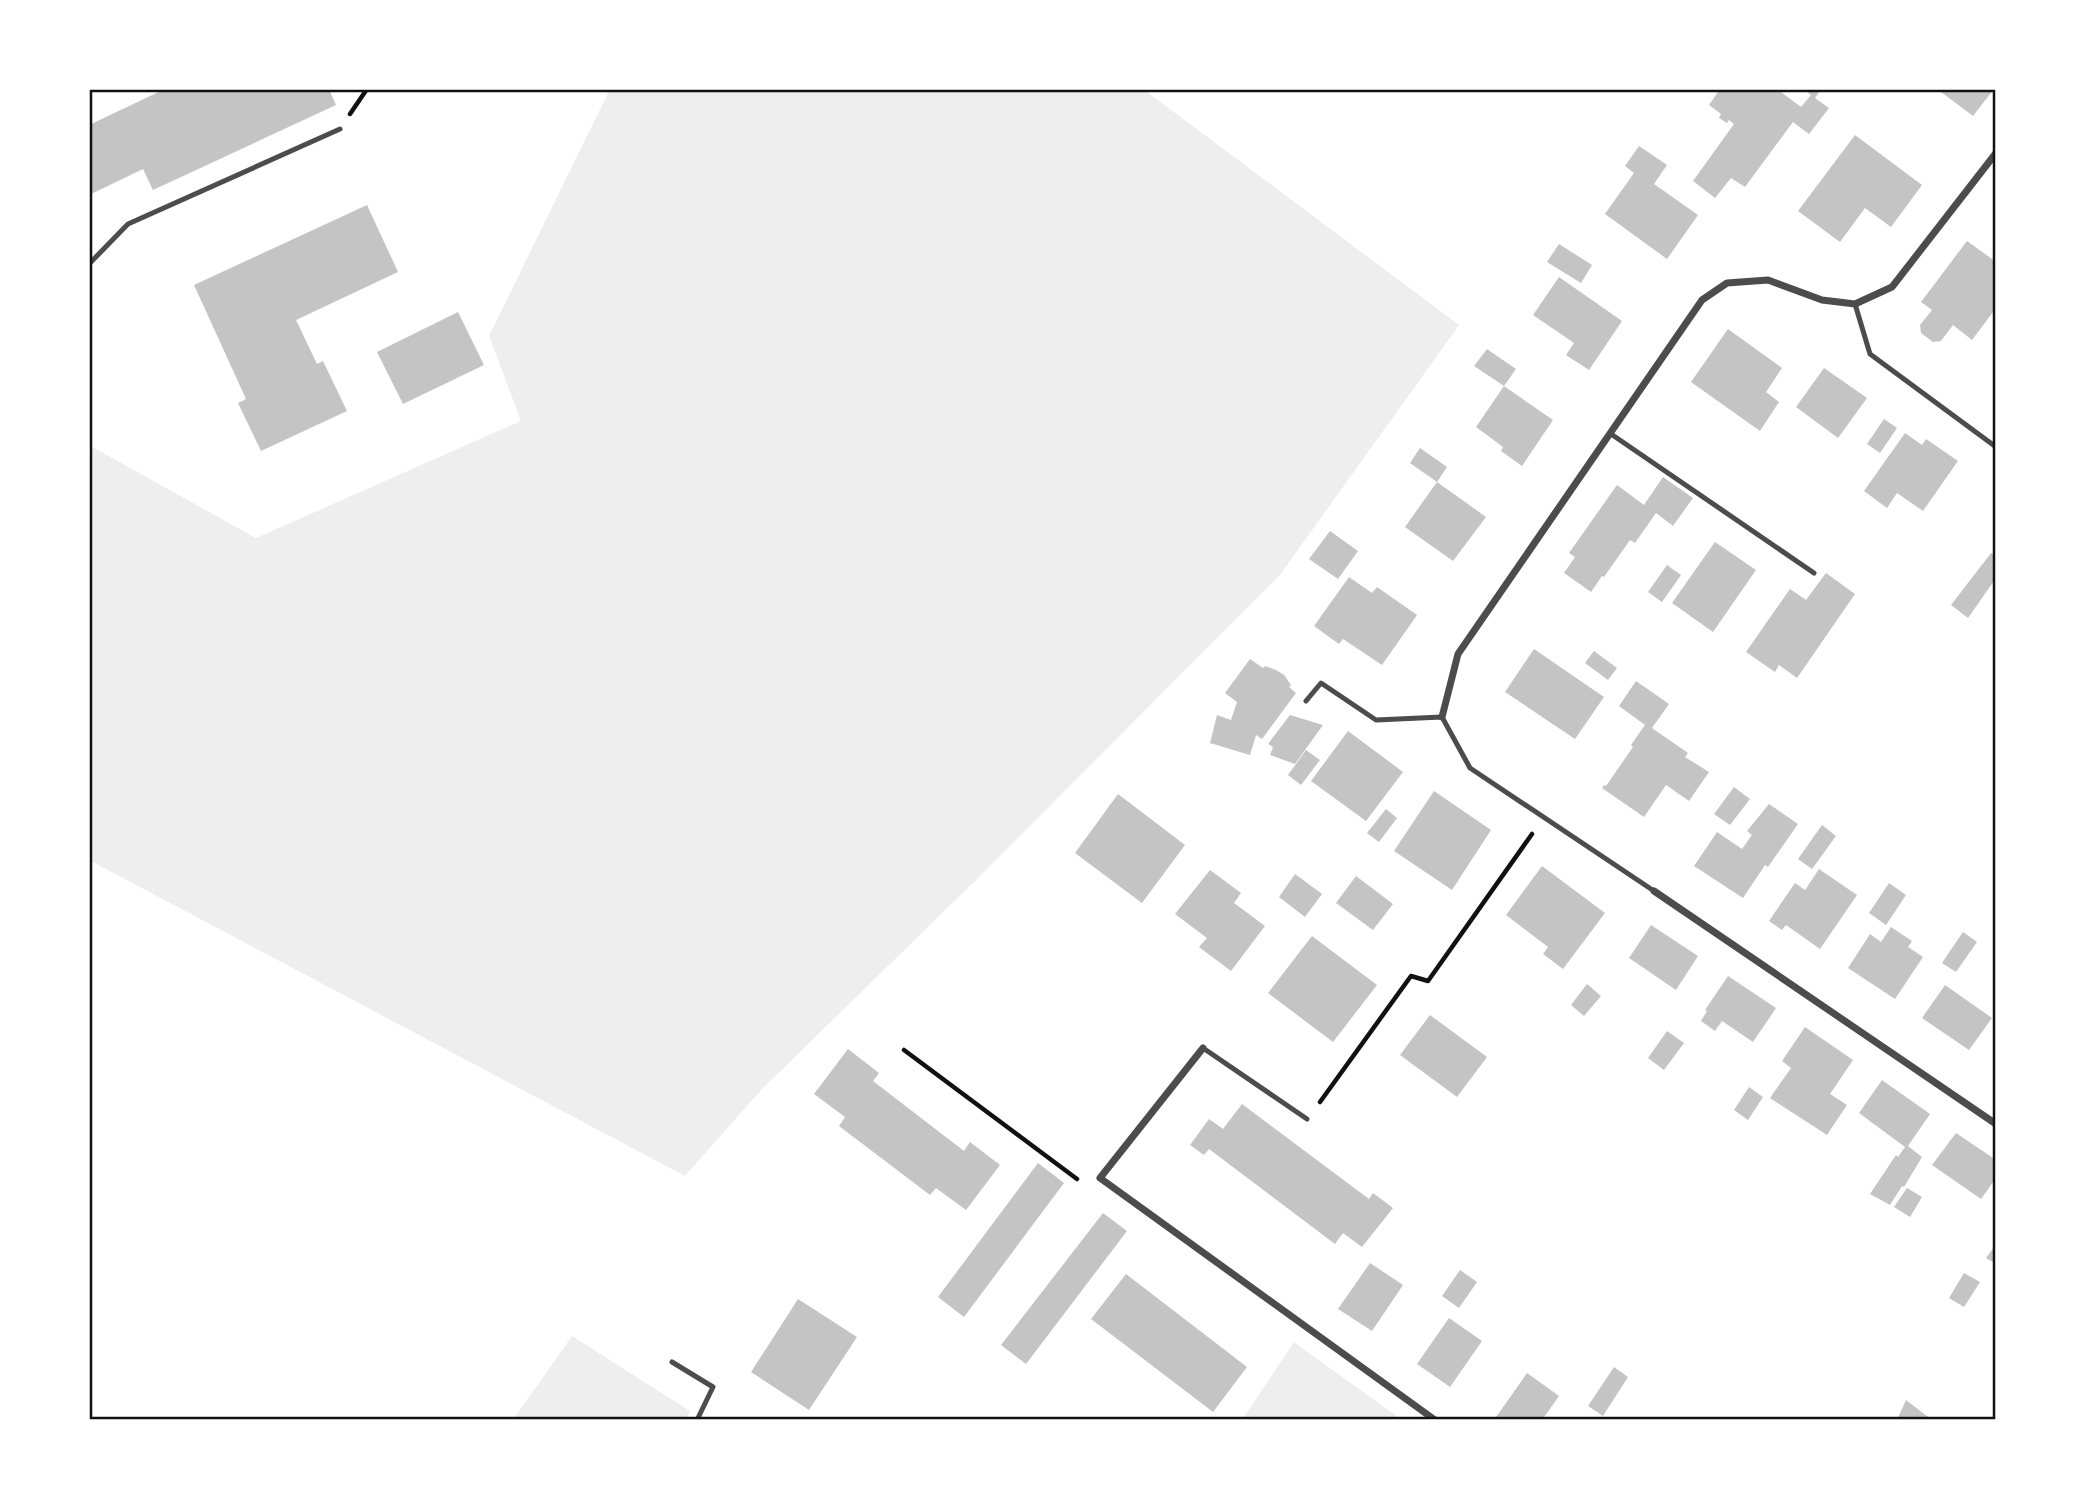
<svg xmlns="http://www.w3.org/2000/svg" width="2085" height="1509" viewBox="0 0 2085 1509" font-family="'DM Sans',sans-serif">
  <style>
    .green { fill: #eee }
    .building { fill: #c4c4c4 }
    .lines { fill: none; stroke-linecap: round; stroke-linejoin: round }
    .path { stroke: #111; stroke-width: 4.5 }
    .service { stroke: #4c4c4c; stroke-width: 5 }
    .minor { stroke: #4c4c4c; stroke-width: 7 }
    .neatline { fill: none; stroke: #111; stroke-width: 2.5 }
  </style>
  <rect width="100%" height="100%" fill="#fff"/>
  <path class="green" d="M610 89H1143L1459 325 1280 575 976 880 762 1089 685 1176 89 860V445L256 538 521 421 489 336Z
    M572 1336 690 1411 686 1420H513Z
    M1294 1342 1402 1420H1242Z"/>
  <path class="building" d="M165 89H329L336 105 153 190 143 169 89 195V125Z
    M1720 89H1777L1801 107 1811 95 1803 89H1821L1815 98 1829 108 1809 134 1793 122 1745 187 1731 178 1715 198 1693 181 1734 124 1729 120 1727 123 1719 118 1721 114 1709 105Z
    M1937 89H1994L1973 116Z
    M1855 135 1922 185 1891 227 1865 208 1840 242 1798 211Z
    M1639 146 1667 165 1654 184 1698 215 1667 259 1605 214 1634 173 1625 166Z
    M367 205 398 272 296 320 317 364 323 361 347 411 261 451 238 403 246 399 194 285Z
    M1967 241 1996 262V308L1972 340 1953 325 1941 341 1933 342 1921 333 1920 325 1932 310 1921 302Z
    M1559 244 1592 265 1581 283 1547 262Z
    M1559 277 1622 321 1589 370 1566 355 1574 343 1533 315Z
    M458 312 484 365 403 404 377 352Z
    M1728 329 1782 368 1766 392 1779 402 1760 431 1691 382Z
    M1487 349 1516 369 1504 386 1553 420 1522 466 1501 451 1503 447 1476 427 1504 386 1474 366Z
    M1824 368 1867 398 1838 438 1796 407Z
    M1884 419 1897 428 1880 453 1867 444Z
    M1905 433 1922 445 1926 439 1958 461 1923 511 1897 493 1887 508 1864 491Z
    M1420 448 1447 467 1437 482 1410 463Z
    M1663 477 1693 498 1673 526 1656 513 1635 543 1630 540 1604 577 1602 576 1591 592 1564 573 1575 557 1569 553 1617 485 1644 505Z
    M1437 482 1486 517 1453 561 1405 527Z
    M1330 531 1358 551 1338 579 1309 559Z
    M1715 542 1756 570 1713 632 1672 603Z
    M1991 553 1996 556V578L1968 618 1951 605Z
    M1667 565 1681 575 1662 602 1648 592Z
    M1826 573 1855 594 1797 678 1779 665 1775 672 1746 652 1790 589 1806 600Z
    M1349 577 1372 593 1377 587 1417 615 1382 665 1343 639 1339 644 1314 626Z
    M1534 649 1604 697 1575 739 1505 692Z
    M1594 651 1617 668 1608 680 1585 663Z
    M1250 659 1263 668 1265 666 1276 670 1284 675 1291 685 1289 687 1296 693 1262 739 1256 735 1250 755 1210 743 1217 715 1231 720 1237 702 1225 693Z
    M1636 681 1669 704 1652 728 1688 753 1685 757 1709 772 1689 801 1666 785 1644 817 1602 788 1604 785 1606 786 1633 747 1631 745 1645 725 1619 706Z
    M1290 715 1323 725 1295 764 1270 755 1273 747 1268 744Z
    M1348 731 1403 772 1366 821 1311 781Z
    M1306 750 1320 760 1301 785 1288 775Z
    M1734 787 1750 799 1730 825 1714 814Z
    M1434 791 1491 830 1452 890 1394 851Z
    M1118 794 1185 845 1142 903 1075 853Z
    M1769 804 1798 824 1768 867 1765 865 1743 898 1694 866 1717 832 1742 849 1752 835 1747 831Z
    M1386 809 1397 818 1379 842 1367 833Z
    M1822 825 1836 836 1812 869 1798 859Z
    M1542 866 1605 913 1563 969 1543 954 1548 947 1506 915Z
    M1819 869 1857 895 1820 949 1786 925 1782 930 1769 921 1795 883 1805 890Z
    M1210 870 1241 893 1234 903 1265 926 1231 971 1199 947 1207 938 1175 914Z
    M1295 874 1322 894 1305 917 1279 897Z
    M1356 876 1393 904 1373 930 1336 903Z
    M1889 883 1906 895 1886 925 1869 913Z
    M1651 925 1698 956 1676 990 1629 958Z
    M1891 927 1912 941 1908 947 1923 957 1895 999 1848 968 1870 934 1881 942Z
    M1963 932 1977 942 1956 972 1942 963Z
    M1312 936 1377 985 1333 1042 1268 993Z
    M1728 976 1776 1008 1753 1042 1722 1021 1715 1031 1701 1021 1707 1011 1705 1010Z
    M1587 984 1601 996 1584 1016 1571 1005Z
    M1945 985 1992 1018 1969 1050 1922 1018Z
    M1430 1015 1487 1057 1457 1097 1400 1055Z
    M1805 1027 1853 1060 1830 1094 1847 1105 1827 1135 1770 1098 1791 1068 1782 1061Z
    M1667 1031 1684 1043 1664 1070 1648 1058Z
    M848 1049 879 1073 873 1081 964 1151 970 1142 1000 1165 966 1210 936 1188 930 1195 839 1126 845 1117 814 1094Z
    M1882 1080 1930 1114 1908 1146 1922 1157 1904 1187 1902 1186 1890 1205 1870 1194 1896 1155 1898 1157 1905 1147 1859 1113Z
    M1749 1087 1763 1097 1748 1120 1734 1110Z
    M1242 1104 1369 1199 1373 1193 1393 1208 1362 1247 1343 1233 1335 1244 1209 1149 1204 1155 1190 1145 1209 1119 1223 1129Z
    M1956 1133 1996 1160V1178L1981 1199 1932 1165Z
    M1038 1163 1064 1183 964 1317 938 1297Z
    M1907 1188 1922 1197 1910 1217 1894 1207Z
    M1103 1213 1127 1231 1026 1364 1001 1345Z
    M1996 1244V1264L1986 1258Z
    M1370 1263 1403 1285 1372 1331 1338 1309Z
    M1460 1270 1477 1282 1459 1308 1442 1296Z
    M1964 1273 1980 1282 1964 1307 1949 1298Z
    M1126 1274 1247 1367 1213 1412 1091 1319Z
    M798 1299 857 1337 809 1410 751 1372Z
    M1449 1318 1482 1341 1450 1387 1417 1364Z
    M1614 1367 1628 1377 1603 1416 1588 1406Z
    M1527 1373 1559 1396 1542 1420H1494Z
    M1906 1400 1932 1420H1897Z"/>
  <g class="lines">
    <path class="path" d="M350 114 367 89
      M904 1050 1077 1179
      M1320 1102 1411 976 1428 981 1532 834"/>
    <path class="service" d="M89 264 128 224 340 129
      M1855 304 1870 354 1996 447
      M1611 434 1814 573
      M1306 701 1321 683 1376 720 1442 717 1470 768 1654 891
      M1203 1048 1307 1119
      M672 1362 713 1387 697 1420"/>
    <path class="minor" d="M1442 717 1458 654 1702 300 1727 283 1768 280 1822 300 1855 304 1892 287 1996 153
      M1654 891 1996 1124
      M1203 1048 1100 1178 1435 1420"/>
  </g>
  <rect width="2085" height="1509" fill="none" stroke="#ffffff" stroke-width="182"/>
  <rect x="91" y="91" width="1903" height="1327" class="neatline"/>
</svg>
